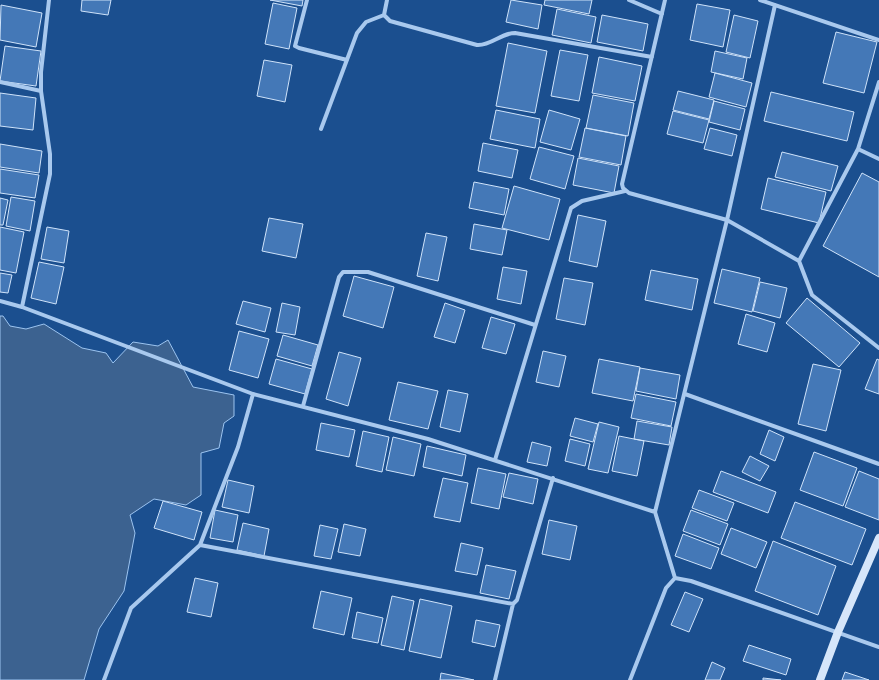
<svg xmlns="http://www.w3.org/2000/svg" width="879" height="680" viewBox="0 0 879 680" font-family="'Roboto Condensed',sans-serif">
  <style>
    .water { fill: #3c6290; stroke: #9cc4f0 }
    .building { fill: #4478b7; stroke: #cfe3fa }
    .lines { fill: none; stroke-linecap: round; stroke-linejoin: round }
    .street { stroke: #a9c9ee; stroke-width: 4 }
    .secondary { stroke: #d6e6fa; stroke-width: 8 }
  </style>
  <rect width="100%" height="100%" fill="#1b4f8f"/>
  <path class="water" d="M0 316H3L10 326 26 329 44 324 82 348 106 353 113 363 133 342 158 346 168 340 193 387 234 395V416L224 423 219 448 201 453V495L186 505 154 499 130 515 135 533 124 591 99 629 84 680H0Z"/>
  <path class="building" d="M82 0H111L108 15 81 11Z
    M270 0H303L302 6Z
    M511 0 542 5 538 29 506 22Z
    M545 0H592L589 14 544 5Z
    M273 3 297 8 289 49 265 44Z
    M697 4 730 10 723 47 690 40Z
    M1 5 42 13 36 47 0 40Z
    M557 9 596 17 591 43 552 35Z
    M602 15 648 24 643 51 597 42Z
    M734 15 758 21 750 58 726 52Z
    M836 32 877 42 864 93 823 83Z
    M508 43 547 51 535 113 496 106Z
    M5 46 41 51 36 86 0 81Z
    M560 50 588 55 579 101 551 96Z
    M715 51 747 58 743 79 711 72Z
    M599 57 642 66 635 101 592 93Z
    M264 60 292 65 285 102 257 96Z
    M715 73 752 83 746 107 709 97Z
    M678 91 714 100 709 119 673 110Z
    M771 92 854 112 847 141 764 121Z
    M0 93 36 98 33 130 0 126Z
    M593 95 634 103 628 136 586 128Z
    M714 101 745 109 740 130 709 122Z
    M496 110 540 119 535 148 490 139Z
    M549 110 580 119 571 150 540 142Z
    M673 111 709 120 703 143 667 134Z
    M585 128 626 136 621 165 579 157Z
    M710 128 737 135 732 156 704 149Z
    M483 143 518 150 512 178 478 171Z
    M0 144 42 151 39 173 0 167Z
    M539 147 574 156 565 189 530 179Z
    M782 152 838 166 831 191 775 177Z
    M578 158 619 166 614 193 573 185Z
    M0 169 39 175 35 198 0 193Z
    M862 173 879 182V277L823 246Z
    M768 178 826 192 819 223 761 209Z
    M474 182 509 189 504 215 469 208Z
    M514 186 560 199 549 240 502 228Z
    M11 197 35 201 30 231 6 226Z
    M0 198 8 200 3 225H0Z
    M578 215 606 221 597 267 569 261Z
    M269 218 303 224 296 258 262 251Z
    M474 224 507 230 502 255 470 249Z
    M0 227 24 232 16 273 0 270Z
    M47 227 69 231 64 263 41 259Z
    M426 233 447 237 438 281 417 276Z
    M39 262 64 267 56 304 31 298Z
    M503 267 527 271 521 304 497 299Z
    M722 269 760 278 752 312 714 303Z
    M651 270 698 279 692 310 645 300Z
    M0 273 12 275 8 293 0 292Z
    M354 276 394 287 383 328 343 316Z
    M564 278 593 283 585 325 556 319Z
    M760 282 787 288 780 318 753 311Z
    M807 298 860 343 839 367 786 323Z
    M243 301 271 308 265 332 236 324Z
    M282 303 300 307 295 335 276 332Z
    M445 303 465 310 455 343 434 337Z
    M746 314 775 323 767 352 738 344Z
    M491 317 515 324 506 354 482 348Z
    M239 331 269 339 258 378 229 370Z
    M283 335 318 345 312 366 277 356Z
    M543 351 566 356 559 387 536 382Z
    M339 352 361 358 348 406 326 399Z
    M276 359 312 369 305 394 269 384Z
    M599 359 640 367 633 401 592 393Z
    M877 359 879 360V394L865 389Z
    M813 364 841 370 826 431 798 424Z
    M640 368 680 375 676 399 636 391Z
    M398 382 438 391 428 429 389 420Z
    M448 390 468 394 460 432 440 427Z
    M636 394 676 402 671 426 631 418Z
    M575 418 598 424 593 442 570 436Z
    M637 421 672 427 669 445 634 439Z
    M599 422 619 427 608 473 588 469Z
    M321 423 355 430 349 457 316 450Z
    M769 430 784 437 775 461 760 454Z
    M363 431 389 437 382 472 356 466Z
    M619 436 644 441 637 476 612 471Z
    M393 437 421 444 414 476 386 470Z
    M570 439 590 444 585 466 565 461Z
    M532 442 551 447 547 466 527 462Z
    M427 446 466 455 462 476 423 467Z
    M814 452 857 468 843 506 800 490Z
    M750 456 769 466 760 481 742 472Z
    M478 468 506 474 499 509 471 503Z
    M721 471 776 492 768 513 713 492Z
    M859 471 879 479V520L845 507Z
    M509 473 538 479 533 504 503 497Z
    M443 478 468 483 460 522 434 517Z
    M228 480 254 486 249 513 222 507Z
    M699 490 734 503 727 521 692 508Z
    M163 501 202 512 194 540 154 528Z
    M795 502 866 529 852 565 781 538Z
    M215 510 238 515 233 542 210 538Z
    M691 510 728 524 720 545 683 531Z
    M549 520 577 526 570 560 542 554Z
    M243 523 269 529 264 556 237 550Z
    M344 524 366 529 360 556 338 552Z
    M320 525 338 529 331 559 314 556Z
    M731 528 767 542 756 568 721 554Z
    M683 534 719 548 711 569 675 556Z
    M773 541 836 566 818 615 755 591Z
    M461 543 483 548 477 575 455 571Z
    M486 565 516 571 509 599 480 593Z
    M195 578 218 583 211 617 187 612Z
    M321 591 352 598 344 635 313 628Z
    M685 592 703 599 689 632 671 625Z
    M392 596 414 601 404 650 381 645Z
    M420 599 452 606 441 658 409 651Z
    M357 612 383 618 378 643 352 638Z
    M476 620 500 625 495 647 472 642Z
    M749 645 791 659 786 675 743 661Z
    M712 662 725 668 720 680H705Z
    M845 672 869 680H842Z
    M441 673 474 680H440Z
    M763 678 781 680H763Z"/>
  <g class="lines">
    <path class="street" d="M49 0 41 72V91L50 154V174L22 307 253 394
      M307 0 295 46 299 48 347 60
      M387 0 384 15 390 21 477 45C491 46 501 33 515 33L652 57
      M629 0 662 14
      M665 0 622 184 623 188 629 193 727 220 775 5
      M760 0 879 40
      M0 82 41 91
      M879 82 858 149 879 159
      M321 129 357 33 366 22 384 15
      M858 149 799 261 727 220 655 512 675 578 691 581 879 647
      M799 261 812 295 879 348
      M0 301 22 307
      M685 394 879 464
      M303 406 339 277 343 272H368L535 325
      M495 460 571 208 582 201 625 191
      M200 545 513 604 517 600 553 478
      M104 680 131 608 200 545 238 447 253 394 428 439 655 512
      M495 680 513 604
      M630 680 666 588 675 578"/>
    <path class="secondary" d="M820 680 838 632 879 538"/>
  </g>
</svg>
